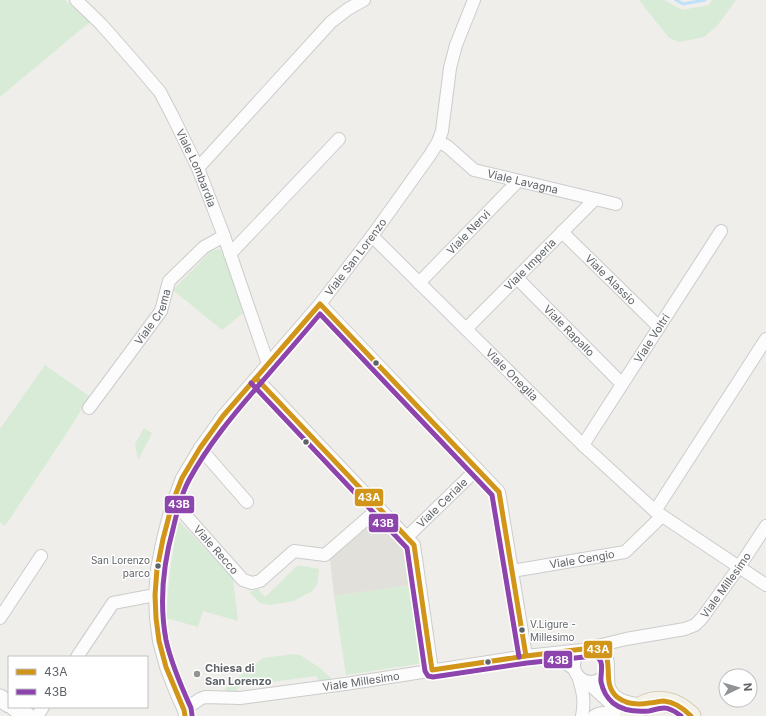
<svg xmlns="http://www.w3.org/2000/svg" width="766" height="716" viewBox="0 0 766 716" font-family="Inter,sans-serif">
  <style>
    .education { fill: #e2e0da }
    .green { fill: #d8ebd6 }
    .lines { fill: none; stroke-linecap: round; stroke-linejoin: round }
    .stream { stroke: #bfe0f9; stroke-width: 3 }
    .street-casing { stroke: #cbcccc; stroke-width: 14 }
    .secondary-casing { stroke: #cacacb; stroke-width: 19 }
    .primary-casing { stroke: #d7ceb8; stroke-width: 21 }
    .street { stroke: #fdfcfc; stroke-width: 12 }
    .secondary { stroke: #fdfcfc; stroke-width: 17 }
    .primary { stroke: #f4f2e9; stroke-width: 19 }
    .bus-1-casing { stroke: #fff; stroke-width: 8 }
    .bus-2-casing { stroke: #fff; stroke-width: 8 }
    .bus-1 { stroke: #d1951a; stroke-width: 5 }
    .bus-2 { stroke: #8e44ad; stroke-width: 5 }
    .bus-dot { fill: #5f6368; stroke: #fff; stroke-width: 1.5 }
    .poi-dot { fill: #919496; stroke: #fff; stroke-width: 1.5 }
    .labels { text-anchor: middle; dominant-baseline: central; stroke-width: 3; stroke-linejoin: round; paint-order: stroke }
    .bus-label { font-size: 10px; fill: #5f6368; stroke: #fff; text-anchor: end }
    .street-label { font-size: 11px; fill: #5f6368; stroke: #fff }
    .poi-label { font-size: 11px; font-weight: bold; fill: #5f6368; stroke: #fff; text-anchor: start }
    .line-badge { stroke: #fff; stroke-width: 1.5 }
    .badge-label { font-size: 11px; text-anchor: middle; font-weight: bold; fill: #fff }
  </style>
  <rect width="100%" height="100%" fill="#efeeea"/>
  <path class="education" d="M378 518 406 548 412 585 334 596 330 558Z"/>
  <path class="green" d="M0 0H65L90 22 0 97Z
    M639 0H664L682 10 709 5 712 0H736L717 26 704 37 679 42 669 38Z
    M220 249 225 255 243 313 222 330 173 290 211 251Z
    M45 365 89 396 74 422 5 526 0 522V429Z
    M144 428 152 433 138 460 135 444Z
    M178 520 233 578 238 621 203 611 198 627 166 618C168 585 172 553 178 520Z
    M298 565 319 569 317 585 312 591 294 601 270 605 260 603 249 592 258 589 265 597Z
    M412 585 424 663 346 675 334 596Z
    M294 654 300 655 309 661 319 667 331 678 329 682 318 683 317 676 240 686 234 694 227 695 224 691 228 686 263 658Z"/>
  <g class="lines">
    <path class="stream" d="M676 0 683 4 705 0"/>
    <defs>
      <g id="street">
        <path id="s1" d="M76 0 101 24 137 65 160 92 172 115 198 168 224 236 268 364"/>
        <path id="s2" d="M438 142 447 146 474 170 616 204"/>
        <path d="M198 168 331 22 348 9 364 0"/>
        <path id="s3" d="M562 232 659 327"/>
        <path id="s4" d="M372 236 583 445 655 511 766 585"/>
        <path d="M230 254 339 139"/>
        <path id="s5" d="M517 278 622 384"/>
        <path id="s6" d="M419 283 518 181"/>
        <path d="M320 304 499 492 526 656"/>
        <path id="s7" d="M466 329 595 199"/>
        <path d="M256 378 414 545 432 670"/>
        <path id="s8" d="M89 408 161 311 169 281 204 247 224 236"/>
        <path id="s9" d="M583 445 721 231"/>
        <path d="M200 448 247 502"/>
        <path id="s10" d="M173 501 243 580 252 583 260 581 294 551 325 555 379 508"/>
        <path d="M655 511 766 339"/>
        <path id="s11" d="M407 537 477 469"/>
        <path id="s12" d="M512 571 625 552 662 516"/>
        <path d="M0 618 41 556"/>
        <circle cx="591" cy="665" r="17"/>
        <path id="s13" d="M589 648 626 639 685 629 695 625 702 618 739 567 766 526"/>
        <path d="M545 655 563 661 574 669"/>
        <path d="M77 657 113 603 155 595"/>
        <path d="M608 671C608 676 608 683 609 687 614 701 633 705 645 704"/>
        <path d="M578 676C583 691 585 701 582 716"/>
        <path d="M587 682 609 702 619 716"/>
        <path id="s14" d="M184 710 200 699 205 697 240 698 345 684 526 656 582 650"/>
        <path d="M37 716 43 707"/>
        <path id="s15" d="M185 716 184 710 177 695 166 667 159 641 156 618 155 595 157 569 163 539 171 508 182 478 200 448 223 416 320 304 372 236 430 155 438 142 442 131 450 68 456 45 474 0"/>
        <path d="M594 716C602 711 610 713 619 716"/>
      </g>
      <path id="secondary" d="M0 698 9 704
        M14 707 27 716"/>
      <path id="primary" d="M629 716C649 696 672 697 691 716"/>
    </defs>
    <use href="#street" class="street-casing"/>
    <use href="#secondary" class="secondary-casing"/>
    <use href="#primary" class="primary-casing"/>
    <use href="#street" class="street"/>
    <use href="#secondary" class="secondary"/>
    <use href="#primary" class="primary"/>
    <defs>
      <path id="bus-1" d="M256 378 414 545 432 670 526 656 591 648C621 650 598 681 617 697 626 704 638 705 649 703 654 703 659 701 664 701 675 702 684 709 691 716
        M185 716 184 710 166 667 159 641 156 618 155 595 157 569 163 539 173 501 182 478 200 448 223 416 320 304 499 492 526 656"/>
      <path id="bus-2" d="M251 383 407 548 425 671 428 676 433 677 527 663 594 656C606 659 600 673 601 682 603 691 607 698 613 703 623 711 637 712 649 711 654 710 659 708 664 708 670 708 676 712 681 716
        M192 715 191 708C181 686 171 663 166 640 159 602 163 565 173 529 177 512 181 495 189 480 208 445 233 415 259 385 279 362 300 338 320 314L492 495 519 657"/>
    </defs>
    <use href="#bus-1" class="bus-1-casing"/>
    <use href="#bus-2" class="bus-2-casing"/>
    <use href="#bus-1" class="bus-1"/>
    <use href="#bus-2" class="bus-2"/>
  </g>
  <g class="bus-dot">
    <circle cx="376" cy="363" r="3.5"/>
    <circle cx="306" cy="442" r="3.5"/>
    <circle cx="158" cy="566" r="3.5"/>
    <circle cx="522" cy="630" r="3.5"/>
    <circle cx="488" cy="662" r="3.5"/>
  </g>
  <circle class="poi-dot" cx="197" cy="674" r="4"/>
  <g class="labels">
    <g class="bus-label">
      <text x="150" y="560">San Lorenzo<tspan x="150" dy="13">parco</tspan></text>
      <text x="530" y="624" text-anchor="start">V.Ligure -<tspan x="530" dy="13">Millesimo</tspan></text>
    </g>
    <g class="street-label">
      <text stroke="none"><textPath href="#s1" startOffset="209">Viale Lombardia</textPath></text>
      <text stroke="none"><textPath href="#s2" startOffset="96">Viale Lavagna</textPath></text>
      <text stroke="none"><textPath href="#s6" startOffset="71">Viale Nervi</textPath></text>
      <text stroke="none"><textPath href="#s15" startOffset="528">Viale San Lorenzo</textPath></text>
      <text stroke="none"><textPath href="#s7" startOffset="91">Viale Imperia</textPath></text>
      <text stroke="none"><textPath href="#s3" startOffset="68">Viale Alassio</textPath></text>
      <text stroke="none"><textPath href="#s8" startOffset="112">Viale Crema</textPath></text>
      <text stroke="none"><textPath href="#s5" startOffset="74">Viale Rapallo</textPath></text>
      <text stroke="none"><textPath href="#s9" startOffset="127">Viale Voltri</textPath></text>
      <text stroke="none"><textPath href="#s4" startOffset="197">Viale Oneglia</textPath></text>
      <text stroke="none"><textPath href="#s11" startOffset="49">Viale Ceriale</textPath></text>
      <text stroke="none"><textPath href="#s10" startOffset="65">Viale Recco</textPath></text>
      <text stroke="none"><textPath href="#s12" startOffset="71">Viale Cengio</textPath></text>
      <text stroke="none"><textPath href="#s13" startOffset="159">Viale Millesimo</textPath></text>
      <text stroke="none"><textPath href="#s14" startOffset="182">Viale Millesimo</textPath></text>
    </g>
    <g class="poi-label">
      <text x="205" y="668">Chiesa di<tspan x="205" dy="13">San Lorenzo</tspan></text>
    </g>
  </g>
  <g class="line-badge">
    <rect x="354" y="488" width="30" height="19" rx="4" fill="#d1951a"/>
    <rect x="164" y="495" width="31" height="19" rx="4" fill="#8e44ad"/>
    <rect x="368" y="513" width="31" height="20" rx="4" fill="#8e44ad"/>
    <rect x="583" y="640" width="30" height="19" rx="4" fill="#d1951a"/>
    <rect x="543" y="650" width="30" height="19" rx="4" fill="#8e44ad"/>
  </g>
  <g class="badge-label">
    <text x="369" y="501">43A</text>
    <text x="179" y="508">43B</text>
    <text x="383" y="527">43B</text>
    <text x="598" y="653">43A</text>
    <text x="558" y="664">43B</text>
  </g>
  <rect x="8" y="656" width="140" height="52" fill="#ffffff" stroke="#bfc1c3"/>
  <rect x="16" y="669" width="20" height="6" fill="#d1951a" stroke="#bfc1c3"/>
  <text x="44" y="676" font-size="12" fill="#5f6368">43A</text>
  <rect x="16" y="689" width="20" height="6" fill="#8e44ad" stroke="#bfc1c3"/>
  <text x="44" y="696" font-size="12" fill="#5f6368">43B</text>
  <g transform="translate(738 688) rotate(85)"><circle r="19" fill="#ffffff" stroke="#bfc1c3"/>
  <path d="M0-3L7 15L0 10L-7 15Z" fill="#919496"/>
  <text y="-6" font-size="11" font-weight="bold" text-anchor="middle" fill="#5f6368">N</text>
  </g>
</svg>
